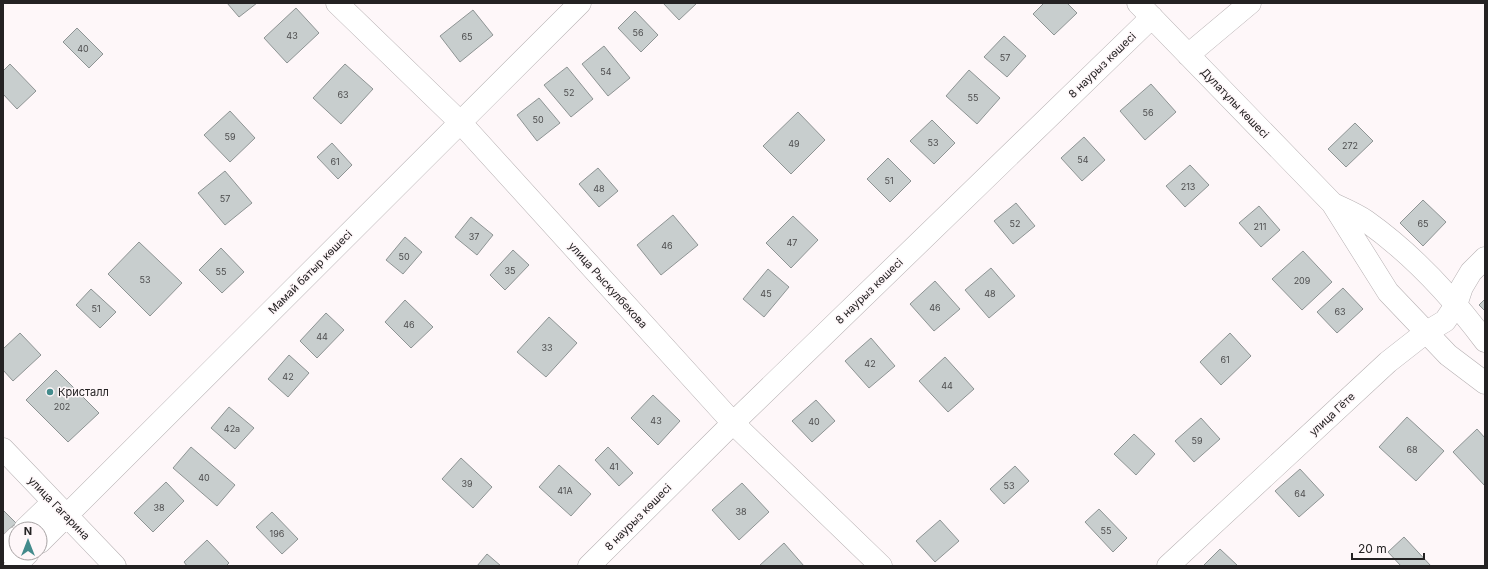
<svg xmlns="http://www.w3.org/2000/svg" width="1488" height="569" viewBox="0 0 1488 569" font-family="Inter,sans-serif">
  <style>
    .building { fill: #c8cece; stroke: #8e9494 }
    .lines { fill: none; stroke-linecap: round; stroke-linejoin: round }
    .minor-casing { stroke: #b6b0b2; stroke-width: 23 }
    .minor { stroke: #fff; stroke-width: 22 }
    .poi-dot { fill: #438b8c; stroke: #fef7f9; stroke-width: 1.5 }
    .labels { text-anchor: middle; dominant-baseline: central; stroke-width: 3; stroke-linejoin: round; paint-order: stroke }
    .number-label { font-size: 9px; fill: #4d4d4e }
    .street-label { font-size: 11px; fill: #242223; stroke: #fef7f9 }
    .poi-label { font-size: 11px; fill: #242223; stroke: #fef7f9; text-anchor: start }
  </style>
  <rect width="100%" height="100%" fill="#fef7f9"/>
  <path class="building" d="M227 3H257L239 17Z
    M663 3H697L679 20Z
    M1044 3H1067L1077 13 1054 35 1033 14Z
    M296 8 319 33 287 63 264 38Z
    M473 10 493 35 460 62 440 36Z
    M635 11 658 35 641 52 618 28Z
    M77 28 103 54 89 68 63 42Z
    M1004 36 1026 56 1007 77 984 57Z
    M604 46 630 78 608 96 582 64Z
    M10 64 36 91 17 109 3 94V71Z
    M345 64 373 89 341 124 313 98Z
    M567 67 593 99 571 117 544 85Z
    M969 70 1000 98 977 124 946 96Z
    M1151 84 1176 112 1145 140 1120 111Z
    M539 98 560 123 537 141 517 115Z
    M230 111 255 138 230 162 204 135Z
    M798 112 825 140 791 174 763 146Z
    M932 120 955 143 934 164 910 141Z
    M1355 123 1373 141 1346 167 1328 149Z
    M1084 137 1105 160 1082 181 1061 158Z
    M332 143 352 165 338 179 317 157Z
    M888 158 911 181 890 202 867 179Z
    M1190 165 1209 185 1185 207 1166 186Z
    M598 168 618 191 599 207 579 184Z
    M225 171 252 203 225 225 198 193Z
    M1423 200 1446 222 1423 246 1400 223Z
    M1016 203 1035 226 1013 244 994 221Z
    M1259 206 1280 230 1261 247 1239 223Z
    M673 215 698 245 661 275 637 245Z
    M793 216 818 240 791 268 766 243Z
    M471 217 493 235 477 255 455 237Z
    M405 237 422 252 403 274 386 260Z
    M139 242 182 283 150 316 108 274Z
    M221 248 244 272 222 293 199 270Z
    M513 250 529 265 505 290 490 275Z
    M1303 251 1332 282 1302 310 1272 279Z
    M991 268 1015 296 989 318 965 290Z
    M768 269 789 287 764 317 743 299Z
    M935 281 960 309 934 331 910 304Z
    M1343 288 1363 309 1337 333 1317 312Z
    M91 289 116 312 100 328 76 305Z
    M1485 299V311L1479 305Z
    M405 300 433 327 411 348 385 322Z
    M326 313 344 330 317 358 300 341Z
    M549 317 577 343 546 377 517 352Z
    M20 333 41 355 13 381 3 370V349Z
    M1230 333 1251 356 1221 385 1200 362Z
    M871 338 895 366 869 388 845 361Z
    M289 355 309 373 288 397 268 379Z
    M945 357 974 389 948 412 919 381Z
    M56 370 99 413 68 442 26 400Z
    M653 395 680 421 658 445 631 418Z
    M816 400 835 421 812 442 792 421Z
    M229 407 254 428 235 449 211 428Z
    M1407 417 1444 451 1416 481 1379 447Z
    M1201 418 1220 439 1194 462 1175 441Z
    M1477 429 1485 438V486L1453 452Z
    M1134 434 1155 454 1136 475 1114 454Z
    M191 447 235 485 217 506 173 468Z
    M608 447 633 473 619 486 595 460Z
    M461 458 492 487 473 508 442 479Z
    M559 465 591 494 571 516 539 487Z
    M1015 466 1029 481 1004 504 990 489Z
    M1300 469 1324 495 1299 517 1275 491Z
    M166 482 184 501 153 532 134 513Z
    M742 483 769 512 739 540 712 510Z
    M1099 509 1127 538 1113 552 1085 522Z
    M3 510 16 523 3 535Z
    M272 512 298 539 282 554 256 527Z
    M940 520 959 541 935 562 916 541Z
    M1404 537 1431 566H1401L1388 552Z
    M207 540 229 563 226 566H187L184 562Z
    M784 543 804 566H759Z
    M1220 549 1238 566H1203Z
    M487 554 501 566H477Z"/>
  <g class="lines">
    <defs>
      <path id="minor" d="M337 3 460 122 733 423 881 566
        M1138 3 1332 203 1388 292 1448 355 1485 383
        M1188 55 1250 3
        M1333 204C1344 209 1356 214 1366 221 1411 253 1452 297 1485 341
        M3 449 115 566
        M25 529 53 502
        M40 542 580 3
        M3 551 16 538
        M15 566 28 553
        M589 566 733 423 1152 17
        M1168 566 1388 362 1425 333 1445 321 1456 305 1462 287 1471 272 1485 258"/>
    </defs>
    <use href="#minor" class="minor-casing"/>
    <use href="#minor" class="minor"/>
  </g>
  <circle class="poi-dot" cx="50" cy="392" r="4"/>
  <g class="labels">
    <g class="number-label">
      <text x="638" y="32">56</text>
      <text x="292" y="35">43</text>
      <text x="467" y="36">65</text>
      <text x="83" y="48">40</text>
      <text x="1005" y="57">57</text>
      <text x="606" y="71">54</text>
      <text x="569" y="92">52</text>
      <text x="343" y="94">63</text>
      <text x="973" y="97">55</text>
      <text x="1148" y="112">56</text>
      <text x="538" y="119">50</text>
      <text x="230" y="136">59</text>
      <text x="933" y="142">53</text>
      <text x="794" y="143">49</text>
      <text x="1350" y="145">272</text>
      <text x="1083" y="159">54</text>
      <text x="335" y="161">61</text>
      <text x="889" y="180">51</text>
      <text x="1188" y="186">213</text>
      <text x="599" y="188">48</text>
      <text x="225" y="198">57</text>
      <text x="1015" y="223">52</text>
      <text x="1423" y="223">65</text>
      <text x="1260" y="226">211</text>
      <text x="474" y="236">37</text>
      <text x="792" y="242">47</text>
      <text x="667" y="245">46</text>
      <text x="404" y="256">50</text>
      <text x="510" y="270">35</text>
      <text x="221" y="271">55</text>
      <text x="145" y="279">53</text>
      <text x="1302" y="280">209</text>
      <text x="766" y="293">45</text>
      <text x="990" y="293">48</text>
      <text x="935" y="307">46</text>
      <text x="96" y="308">51</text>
      <text x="1340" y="311">63</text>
      <text x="409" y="324">46</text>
      <text x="322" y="336">44</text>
      <text x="547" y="347">33</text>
      <text x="1225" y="359">61</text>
      <text x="870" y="363">42</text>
      <text x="288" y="376">42</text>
      <text x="947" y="385">44</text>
      <text x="62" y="406">202</text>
      <text x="656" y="420">43</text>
      <text x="814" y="421">40</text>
      <text x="232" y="428">42а</text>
      <text x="1197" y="440">59</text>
      <text x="1412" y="449">68</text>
      <text x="614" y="466">41</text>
      <text x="204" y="477">40</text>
      <text x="467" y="483">39</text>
      <text x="1009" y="485">53</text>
      <text x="565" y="490">41А</text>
      <text x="1300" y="493">64</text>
      <text x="159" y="507">38</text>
      <text x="741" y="511">38</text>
      <text x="1106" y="530">55</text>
      <text x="277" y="533">196</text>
    </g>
    <g class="street-label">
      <text transform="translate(1102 65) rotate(-44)">8 наурыз көшесі</text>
      <text transform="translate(1235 103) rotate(46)">Дулатұлы көшесі</text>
      <text transform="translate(310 272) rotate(-45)">Мамай батыр көшесі</text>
      <text transform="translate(608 285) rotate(48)">улица Рыскулбекова</text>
      <text transform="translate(869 291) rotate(-44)">8 наурыз көшесі</text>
      <text transform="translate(1332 414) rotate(-43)">улица Гёте</text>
      <text transform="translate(59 508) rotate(46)">улица Гагарина</text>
      <text transform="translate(638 517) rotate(-45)">8 наурыз көшесі</text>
    </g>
    <g class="poi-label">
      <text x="58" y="392">Кристалл</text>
    </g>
  </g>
  <rect width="1488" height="569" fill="none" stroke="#242223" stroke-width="8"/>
  <g transform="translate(28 541)"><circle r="19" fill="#fef7f9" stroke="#a7a2a3"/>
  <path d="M0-3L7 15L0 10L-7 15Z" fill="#438b8c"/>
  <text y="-6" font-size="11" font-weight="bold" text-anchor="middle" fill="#242223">N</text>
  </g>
  <path d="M1352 553v6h72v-6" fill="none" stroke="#242223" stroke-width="2"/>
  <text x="1358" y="553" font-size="12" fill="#242223" stroke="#fef7f9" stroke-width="3" paint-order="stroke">20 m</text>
</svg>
